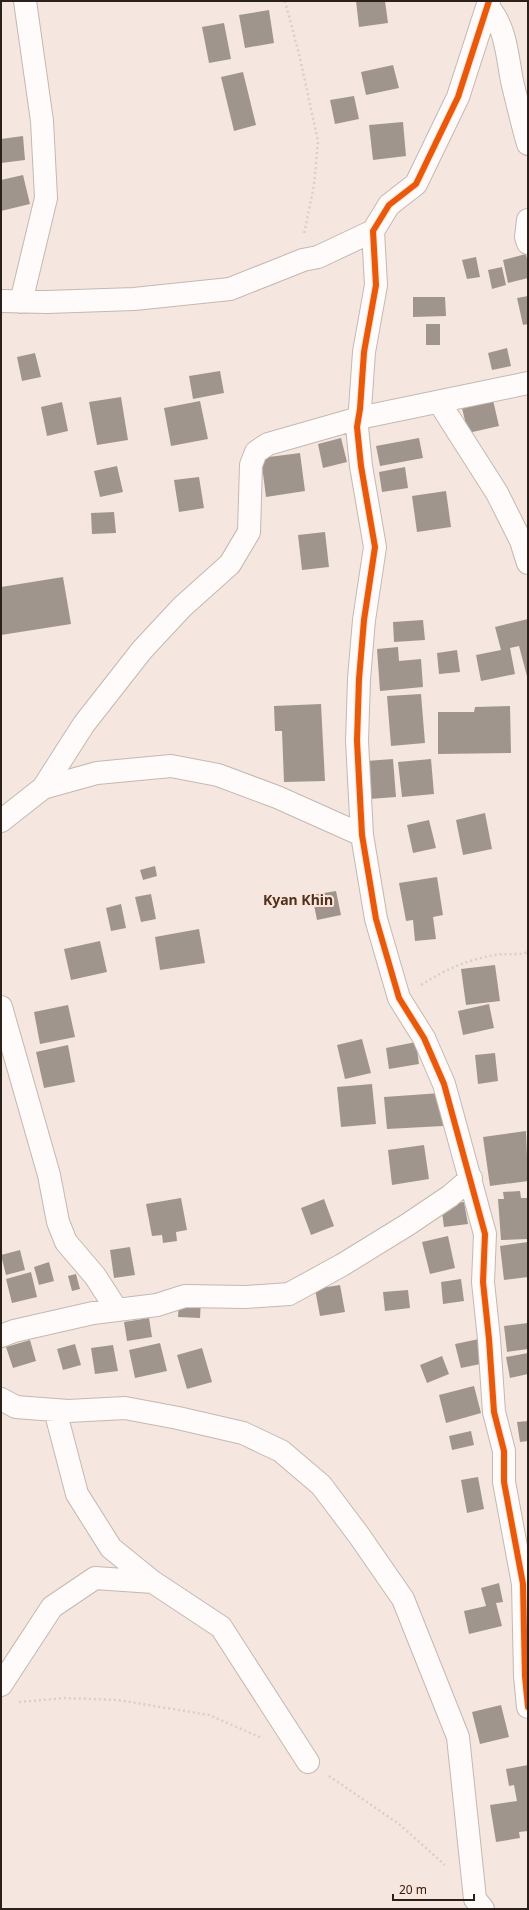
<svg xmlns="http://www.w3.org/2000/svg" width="529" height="1910" viewBox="0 0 529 1910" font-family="'Noto Sans',sans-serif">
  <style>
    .building { fill: #a0958c }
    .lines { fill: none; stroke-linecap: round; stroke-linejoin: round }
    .minor-casing { stroke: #c4b8b1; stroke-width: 24 }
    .path { stroke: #d5d0ce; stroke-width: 2.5; stroke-dasharray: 2 3; stroke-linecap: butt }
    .minor { stroke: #fefbfa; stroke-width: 22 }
    .cycleway-casing { stroke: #fee4d6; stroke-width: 8 }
    .cycleway { stroke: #e8590c; stroke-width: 6 }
    .labels { text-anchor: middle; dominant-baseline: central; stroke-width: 4; stroke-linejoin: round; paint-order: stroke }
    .quarter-label { font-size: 14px; font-weight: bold; fill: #4a3224; stroke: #fee4d6 }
  </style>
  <rect width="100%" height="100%" fill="#f5e7df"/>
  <path class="building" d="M356 1H385L388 23 359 27Z
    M269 10 274 43 245 48 239 15Z
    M224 23 231 59 209 63 202 27Z
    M393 65 399 88 366 95 361 72Z
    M243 72 256 125 234 131 221 77Z
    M354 96 359 119 335 124 330 100Z
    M403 122 406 156 373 160 369 125Z
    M23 136 25 160 1 163V139Z
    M23 175 30 204 1 211V180Z
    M526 254 528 264V278L508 283 503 260Z
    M476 257 480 277 467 279 462 260Z
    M502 267 506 285 492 289 488 270Z
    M528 296V324L523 325 517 298Z
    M413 297H445L446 316 413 317Z
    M426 324H440V345H426Z
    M507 348 511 366 492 370 488 353Z
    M35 353 41 377 22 381 17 357Z
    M220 371 224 393 193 399 189 376Z
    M121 397 128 440 97 445 89 402Z
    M493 400 499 426 468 433 462 408Z
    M200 401 208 439 171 446 164 408Z
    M62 402 68 431 47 436 41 407Z
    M341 438 347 462 323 468 318 444Z
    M419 438 423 458 380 466 376 446Z
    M300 453 305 491 266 497 261 458Z
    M117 466 123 492 100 497 94 471Z
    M405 467 408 488 382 492 379 472Z
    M199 477 204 508 179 512 174 480Z
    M446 491 451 527 417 532 412 496Z
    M114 512 116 533 92 534 91 513Z
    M325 532 329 567 302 570 298 535Z
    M63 577 71 624 1 635V587Z
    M528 619V680L519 646 510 648 515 674 481 681 476 655 501 650 495 627Z
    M423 620 425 640 394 642 393 622Z
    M398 647 399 661 421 659 423 687 380 691 377 649Z
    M457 650 460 672 439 674 437 653Z
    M421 694 425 743 391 746 387 696Z
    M321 704 325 781 284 782 282 731H275L274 706Z
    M510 706 511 753 438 754V712H474L475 707Z
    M393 759 396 797 370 799 366 761Z
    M431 759 434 794 402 797 398 762Z
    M485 813 492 849 463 855 456 820Z
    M429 820 436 848 413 853 407 825Z
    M155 866 157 876 143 880 140 870Z
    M437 877 443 915 433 917 436 939 415 941 413 920 406 921 399 883Z
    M336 891 341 915 317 920 312 895Z
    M151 894 156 919 141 922 135 897Z
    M121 904 126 928 111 931 106 908Z
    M199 929 205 963 160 970 155 937Z
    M100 941 107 972 71 980 64 949Z
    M495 965 500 1001 466 1005 461 969Z
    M489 1004 494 1028 463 1035 458 1011Z
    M68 1005 75 1037 40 1044 34 1012Z
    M362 1039 371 1073 345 1079 337 1045Z
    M416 1042 419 1064 389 1069 386 1048Z
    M68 1045 75 1082 44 1088 36 1052Z
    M495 1053 498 1081 478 1084 475 1055Z
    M372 1084 376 1124 341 1127 337 1087Z
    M441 1093 443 1126 387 1129 384 1097Z
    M526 1131 528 1181 490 1186 483 1137Z
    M424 1145 429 1179 392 1185 388 1150Z
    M520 1191 521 1198H528V1239L501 1240 498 1199H504L503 1192Z
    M181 1198 187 1230 176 1232 177 1241 163 1243 162 1235 152 1236 146 1204Z
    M324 1199 334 1226 311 1235 301 1208Z
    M464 1202 468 1224 444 1227 441 1205Z
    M448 1236 455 1268 430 1274 422 1242Z
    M528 1242V1277L504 1280 500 1246Z
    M130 1247 135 1275 114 1278 110 1250Z
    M20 1250 25 1270 6 1275 1 1255Z
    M49 1262 54 1281 39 1285 34 1267Z
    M31 1272 37 1297 12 1303 6 1279Z
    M76 1274 80 1289 72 1291 68 1276Z
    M461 1279 464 1301 443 1304 441 1282Z
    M340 1285 345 1312 320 1316 315 1289Z
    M408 1290 410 1308 385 1311 383 1292Z
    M179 1299 201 1300 200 1318 178 1317Z
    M149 1318 152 1337 127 1341 124 1322Z
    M528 1323V1349L507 1352 504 1326Z
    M479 1339 485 1363 461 1368 455 1344Z
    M30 1340 36 1361 13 1368 6 1347Z
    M160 1343 167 1371 135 1378 129 1350Z
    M75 1344 81 1365 63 1370 57 1349Z
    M113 1345 118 1371 95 1374 91 1348Z
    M202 1348 212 1382 187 1389 177 1355Z
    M528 1353V1374L510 1378 506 1357Z
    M442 1356 449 1374 427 1383 420 1365Z
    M474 1386 481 1413 446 1423 439 1395Z
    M528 1421V1441L520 1442 517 1422Z
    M471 1431 474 1445 452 1450 449 1436Z
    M478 1477 484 1509 467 1513 461 1480Z
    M499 1583 503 1602 496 1603 502 1626 469 1634 464 1611 486 1606 481 1588Z
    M501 1705 509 1737 480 1744 472 1712Z
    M528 1765V1831L519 1832 520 1838 496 1842 490 1805 517 1801 514 1785 509 1786 506 1769Z"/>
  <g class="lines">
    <defs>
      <path id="minor" d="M489 1 458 97 416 184 389 205 373 231 376 285 364 352 360 409 357 427 361 466 375 547 364 620 359 679 357 741 362 835 376 919 399 998 424 1038 444 1084 485 1234 483 1282 489 1339 494 1412 504 1451V1482L523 1584 525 1676 528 1707
        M488 7C506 27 507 55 512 81 517 102 522 123 528 144
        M528 220 526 237 528 243
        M1 301 47 302 134 299 230 289 303 260 318 257 373 231
        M21 302 46 198 42 121 25 1
        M439 402 497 493 521 541 528 563
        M43 788 84 724 142 650 182 607 230 564 249 532 251 465 256 452 268 444 359 418 528 383
        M1 821 43 788 97 773 171 766 218 775 277 797 362 835
        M1 1007 49 1175 58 1222 66 1242 95 1276 117 1310
        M1 1336 14 1331 93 1313 157 1305 185 1296 246 1297 289 1294 342 1265 407 1225 450 1196 471 1178
        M1 1399 16 1407 68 1411 125 1408 178 1418 243 1433 281 1451 321 1485 358 1534 403 1599 458 1737 475 1899 483 1909
        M55 1410 77 1494 111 1548 153 1582 221 1627 308 1762
        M1 1685 52 1607 95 1578 153 1582"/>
    </defs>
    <use href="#minor" class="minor-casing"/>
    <path class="path" d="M285 1 299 54 318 141 314 185 304 234
      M421 985C446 969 465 961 494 955 505 953 517 956 528 952
      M19 1702 65 1698 118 1700 209 1715 262 1738
      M329 1776 399 1824 445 1865"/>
    <use href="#minor" class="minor"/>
    <defs>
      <path id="cycleway" d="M489 1 458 97 416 184 389 205 373 231 376 285 364 352 360 409 357 427 361 466 375 547 364 620 359 679 357 741 362 835 376 919 399 998 424 1038 444 1084 485 1234 483 1282 489 1339 494 1412 504 1451V1482L523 1584 525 1676 528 1707"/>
    </defs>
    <use href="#cycleway" class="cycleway-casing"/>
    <use href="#cycleway" class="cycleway"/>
  </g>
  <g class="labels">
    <g class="quarter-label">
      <text x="298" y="899">Kyan Khin</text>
    </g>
  </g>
  <rect width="529" height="1910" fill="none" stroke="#2c201a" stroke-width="4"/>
  <path d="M393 1894v6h81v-6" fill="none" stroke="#2c201a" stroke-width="2"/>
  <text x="399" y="1894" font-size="12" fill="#2c201a" stroke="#fee4d6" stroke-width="3" paint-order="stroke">20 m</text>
</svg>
